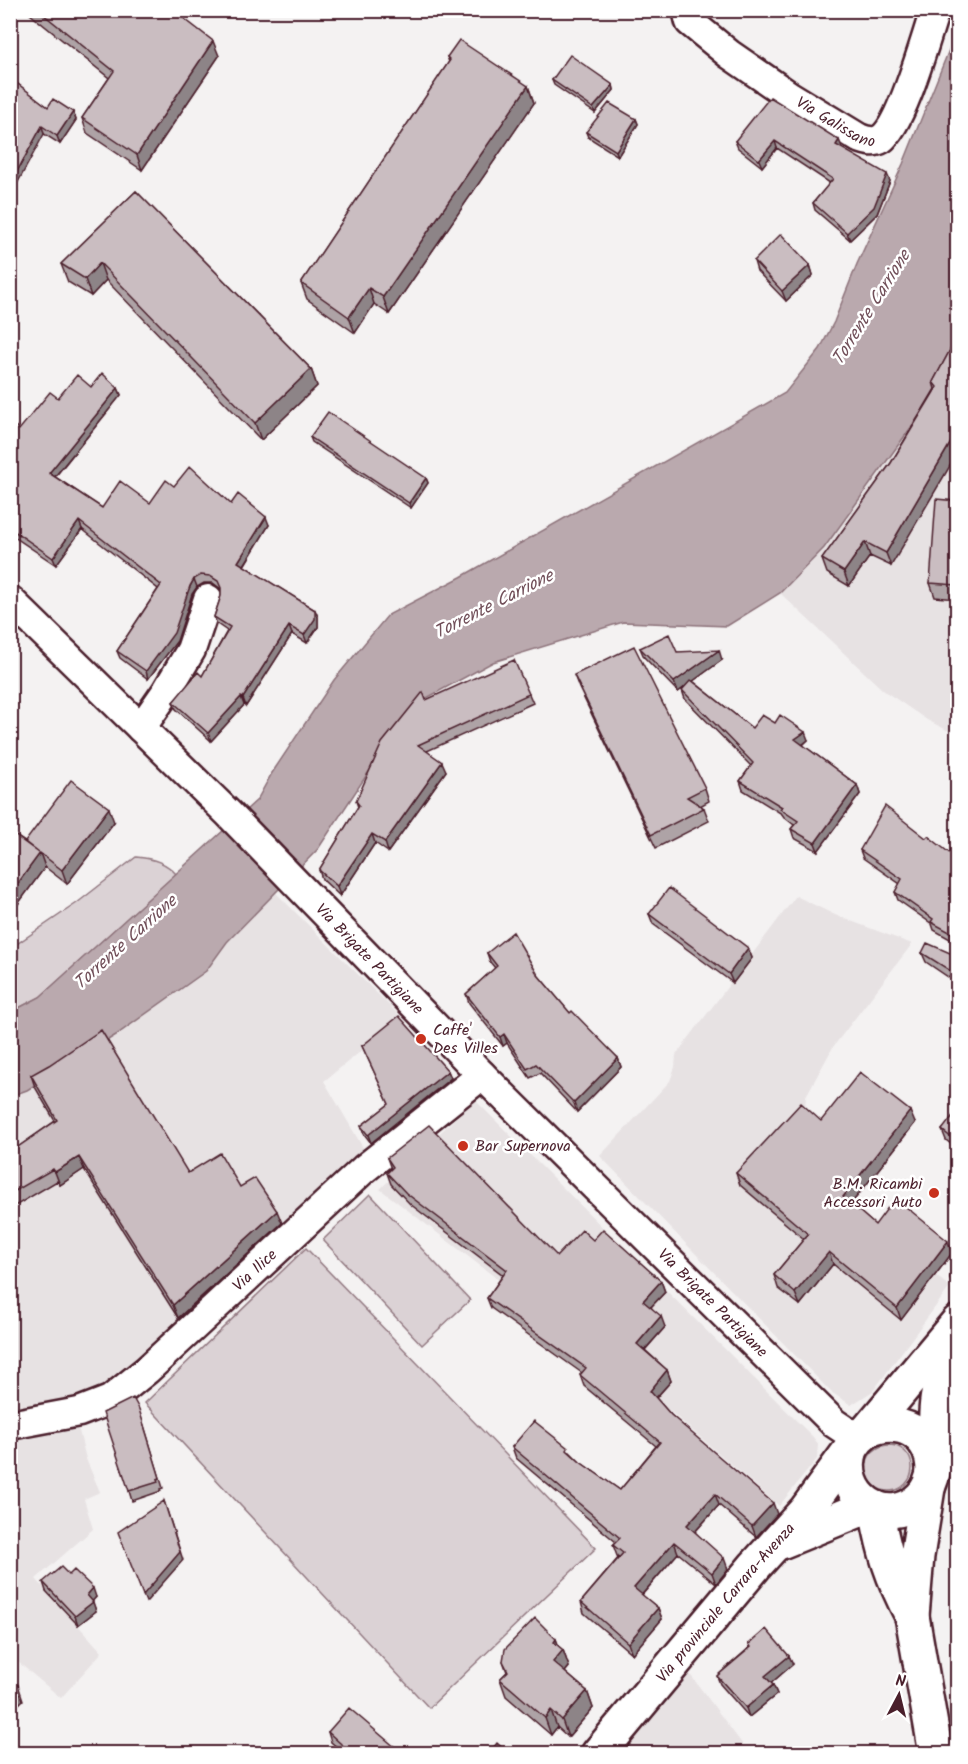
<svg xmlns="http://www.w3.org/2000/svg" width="968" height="1764" viewBox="0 0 968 1764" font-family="Kalam,sans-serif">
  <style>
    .built { fill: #e7e2e3 }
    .green { fill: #dbd2d5; stroke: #927880; stroke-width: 1.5 }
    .water { fill: #baa9ae; stroke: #8d727a; stroke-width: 1.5 }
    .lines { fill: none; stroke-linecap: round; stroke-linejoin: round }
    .minor-casing { stroke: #4a1f2b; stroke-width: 33 }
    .secondary-casing { stroke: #4a1f2b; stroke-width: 38 }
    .minor { stroke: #fff; stroke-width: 28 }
    .secondary { stroke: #fff; stroke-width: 33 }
    .wall { fill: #aea3a6; stroke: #4a1f2b; stroke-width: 1.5 }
    .shaded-wall { fill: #8d8487; stroke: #4a1f2b; stroke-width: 1.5 }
    .building { fill: #cabdc1; stroke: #4a1f2b; stroke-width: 1.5 }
    .poi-dot { fill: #c8321e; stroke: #fff; stroke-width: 2 }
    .labels { text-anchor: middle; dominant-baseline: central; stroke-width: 5; stroke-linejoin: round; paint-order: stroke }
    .street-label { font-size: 16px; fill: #4a1f2b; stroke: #fff }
    .poi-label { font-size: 16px; fill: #4a1f2b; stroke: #fff; text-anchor: start }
    .water-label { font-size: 18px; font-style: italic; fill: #714f59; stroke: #fff }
  </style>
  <rect width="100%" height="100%" fill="#f4f2f2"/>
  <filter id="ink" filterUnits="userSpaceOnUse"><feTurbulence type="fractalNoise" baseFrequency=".0167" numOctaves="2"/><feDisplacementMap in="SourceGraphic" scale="12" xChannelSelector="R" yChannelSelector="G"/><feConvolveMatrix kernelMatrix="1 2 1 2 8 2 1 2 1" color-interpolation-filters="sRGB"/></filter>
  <g filter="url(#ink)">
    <path class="built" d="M957 352V735L927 720 883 690 780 593 824 548Z
      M276 893 402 1018 324 1081 365 1151 115 1385 79 1400 11 1415 10 1096 27 1090 116 1035 206 971 227 942Z
      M796 896 835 915 912 944 833 1047 806 1096 800 1167 950 1287 873 1391 851 1405 831 1392 600 1156 670 1081 675 1067 676 1055Z
      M475 1100 813 1437 818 1444 817 1459 779 1506 626 1373 589 1349 380 1189Z
      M78 1427 86 1459 100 1492 84 1499 93 1529 36 1579 102 1652 61 1698 11 1656 10 1442Z
      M686 1669 749 1753H626L624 1744Z"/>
    <path class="green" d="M136 857C152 858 166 862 176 874L40 997 11 1012V948L77 903Z
      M370 1194 470 1300 422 1345 323 1240Z
      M306 1248 596 1548 429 1708 145 1403Z
      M866 1468a23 23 0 1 1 46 0a23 23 0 1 1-46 0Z"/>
    <path class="water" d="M957 30V352L935 394 824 548 780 593 727 626 623 622 493 662 419 702 387 744 318 849 227 942 206 971 116 1035 27 1090 11 1096V1012L40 997 257 800 272 773 334 680 388 615 461 577 785 393 820 349 834 322 857 264 903 164Z"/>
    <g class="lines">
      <defs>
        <g id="minor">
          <path id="s1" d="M687 10 690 22 729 54 790 96 859 138C867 141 874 143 881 139 902 125 926 37 935 10"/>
          <path id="s2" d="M10 600 229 814 482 1075 834 1423 858 1439"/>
          <path d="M141 728 166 692 191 650 208 599"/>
          <path id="s3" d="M10 1425 79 1412 110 1400 147 1370 364 1169 482 1075"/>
        </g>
        <g id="secondary">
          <path d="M867 1431C899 1416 932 1432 933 1470"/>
          <path d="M851 1449C836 1497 888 1531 921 1497 944 1474 931 1425 938 1395 942 1377 951 1359 958 1343"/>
          <path d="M928 1488 917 1556 912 1616 936 1754"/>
          <path d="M876 1508C883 1550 892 1578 912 1616"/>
          <path d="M781 1542 857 1511 876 1508"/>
          <path id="s4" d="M598 1754 755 1566 806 1510 858 1439 867 1431 958 1322"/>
        </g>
      </defs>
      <use href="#minor" class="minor-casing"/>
      <use href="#secondary" class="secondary-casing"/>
      <use href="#minor" class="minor"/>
      <use href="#secondary" class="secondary"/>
    </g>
    <path class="wall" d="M25 10H173L219 56 142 170 87 133 82 118 109 78Z
      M447 57 528 86 534 103 389 314 374 304 355 333 307 299 301 283 449 62Z
      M10 78 48 107 73 112 76 120 60 144 44 134Z
      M552 80 613 85 614 90 595 113 554 85Z
      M636 119 638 124 618 156 588 137 586 132Z
      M839 140 841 148 890 181 877 214 850 240 815 210 813 203 830 183 777 148 762 167 738 148 735 141Z
      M136 191 311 369 317 386 261 440 106 280 91 296 68 282 61 264Z
      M754 261 810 265 813 275 786 301 757 271Z
      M957 337 891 566 870 556 849 586 827 573 822 559 891 463 935 389 933 382Z
      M91 387 118 388 121 395 55 477 102 508 150 503 174 486 231 504 269 525 244 566 315 610 318 617V627L307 643 292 634 246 706 244 705 211 741 176 709 173 702 202 676 227 631 217 624 214 617 221 596V589L213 583H204L197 587 192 594 177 641 148 679 120 658 117 651 158 589 82 529 56 565 10 534V421L19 430 58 398Z
      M310 437 426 478 428 483 411 508 312 442Z
      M957 501V599L935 597 930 583Z
      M640 648 677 652 722 660 693 681 752 728 775 723 808 740 803 745 857 785 860 794 818 851 794 838 791 829 794 825 784 817 782 814 743 790 740 781 751 766 685 699 682 690 684 687 678 692 644 657Z
      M574 675 705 788 709 801 700 806 704 808 709 821 656 848 579 688Z
      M529 694 533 703 427 751 446 771 388 852 375 843 340 896 322 879 319 870 358 807 356 801 426 700Z
      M114 822 67 884 45 867 10 915V832L25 842Z
      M926 838 957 859V943L934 930 932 924 898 900 895 892 900 884 863 858 860 850Z
      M649 914 748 948 752 958 733 983 653 924Z
      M487 953 538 975 570 1013 618 1058 621 1067 577 1112 540 1073 530 1078 507 1043 503 1046 469 1003 466 994 495 968 490 962Z
      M922 953 957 956V983L926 962Z
      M362 1046 448 1071 451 1078 371 1143 364 1134 361 1126 389 1104Z
      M31 1075 188 1173 240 1187 282 1223 178 1318 84 1169 60 1185 57 1181 10 1209V1148L12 1151 55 1121 35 1087Z
      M957 1114V1149L946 1140 942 1130Z
      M821 1121 915 1123 851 1204 875 1225 952 1253 901 1320 833 1264 800 1305 778 1288 774 1275 804 1239 740 1185 736 1173Z
      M387 1158 557 1256 593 1240 661 1281 665 1292 651 1307 665 1327 645 1350 667 1370 671 1381 656 1398 671 1415 777 1514 756 1537 719 1505 695 1532 728 1569 716 1584 678 1553 642 1595 658 1608 662 1619 632 1654 584 1613 581 1602 619 1557 617 1556 613 1545 616 1542 516 1458 512 1447 570 1452 580 1462 620 1490 656 1446 584 1386 580 1375 582 1373 491 1308 487 1298 503 1275 410 1204 391 1184 387 1173 391 1169Z
      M142 1419 163 1488 160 1489 161 1491 132 1501 129 1491Z
      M69 1575 96 1597 92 1601 96 1611 78 1625 46 1591 43 1582Z
      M556 1639 559 1647 563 1650 569 1667 565 1672 587 1691 593 1708 568 1737 557 1727 551 1735 506 1696 500 1679 507 1672 503 1661Z
      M749 1644 789 1656 793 1664 771 1683 773 1685 777 1694 749 1717 720 1684 717 1676 750 1647Z
      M328 1732 403 1754H345L331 1742Z"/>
    <path class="shaded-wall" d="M213 41 219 56 142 170 137 155Z
      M613 85 614 90 595 113 593 108Z
      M528 86 534 103 389 314 383 297Z
      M73 112 76 120 60 144 57 136Z
      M636 119 638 124 618 156 616 151Z
      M42 126 44 134 10 197V184Z
      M839 140 842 147 839 152 836 145Z
      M775 141 777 148 762 167 759 160Z
      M887 174 890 181 877 214 850 240 847 233Z
      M100 263 106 280 91 296 85 279Z
      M810 265 813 275 786 301 782 291Z
      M369 288 374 304 355 333 349 317Z
      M311 369 317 386 261 440 255 423Z
      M118 388 121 395 52 480 49 473Z
      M957 432V454L891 566 886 553Z
      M426 478 428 483 411 508 409 503Z
      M266 517 269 525 241 570 238 562Z
      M79 521 82 529 56 565 53 558Z
      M865 542 870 556 849 586 844 572Z
      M194 579 197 587 192 594 177 641 148 679 146 671Z
      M315 610 318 617V627L307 643 304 635Z
      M289 626 292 634 246 706 243 698Z
      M719 650 722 660 678 692 674 682Z
      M241 697 244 705 211 741 208 733Z
      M10 715 15 727 10 732Z
      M805 732 808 740 798 748 795 739Z
      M442 762 446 771 388 852 385 842Z
      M857 785 860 794 818 851 815 843Z
      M109 808 114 822 67 884 62 870Z
      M372 834 375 843 340 896 337 886Z
      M40 853 45 867 10 915V894Z
      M748 948 752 958 733 983 729 974Z
      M504 1034 507 1043 503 1046 500 1037Z
      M618 1058 621 1067 577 1112 574 1103Z
      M448 1071 451 1078 371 1143 368 1135Z
      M910 1111 915 1123 847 1209 843 1197Z
      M79 1157 84 1169 60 1185 55 1172Z
      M277 1211 282 1223 178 1318 173 1305Z
      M948 1241 952 1253 901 1320 897 1308Z
      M829 1252 833 1264 800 1305 795 1293Z
      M957 1268V1282L954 1288 950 1278Z
      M661 1281 665 1292 647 1311 643 1301Z
      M661 1316 665 1327 641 1354 637 1344Z
      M667 1370 671 1381 653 1401 650 1391Z
      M715 1494 719 1505 691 1536 687 1525Z
      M164 1501 183 1560 146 1602 143 1595Z
      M773 1503 777 1514 756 1537 752 1526Z
      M674 1542 678 1553 638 1599 634 1588Z
      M724 1558 728 1569 716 1584 712 1573Z
      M93 1588 96 1597 90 1604 87 1595Z
      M93 1602 96 1611 78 1625 75 1616Z
      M658 1608 662 1619 632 1654 628 1643Z
      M556 1639 561 1652 563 1650 569 1667 559 1679 553 1662 554 1642Z
      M789 1656 793 1664 769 1685 765 1676Z
      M18 1685 23 1700 14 1709 10 1700V1692Z
      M773 1685 777 1694 749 1717 746 1708Z
      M587 1691 593 1708 568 1737 562 1720Z
      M551 1710 557 1727 551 1735 545 1718Z"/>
    <path class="building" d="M38 10H173L213 41 137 155 82 118 114 71Z
      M459 40 528 86 383 297 369 288 349 317 301 283 450 60 447 57Z
      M570 55 613 85 593 108 552 80Z
      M10 78 48 107 53 99 73 112 57 136 42 126 10 184Z
      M770 97 839 140 836 145 887 174 874 207 847 233 813 203 833 179 775 141 759 160 735 141Z
      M609 103 636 119 616 151 586 132Z
      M136 191 311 369 255 423 100 263 85 279 61 264Z
      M781 234 810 265 782 291 754 261Z
      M957 337V432L886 553 865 542 844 572 822 559 891 463 937 387 933 382Z
      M102 373 118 388 49 473 102 508 120 481 150 503 166 480 174 486 190 466 231 504 238 494 266 517 238 562 315 610V619L304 635 289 626 243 698 241 697 208 733 173 702 198 672 202 676 230 627 214 617 221 596V588L218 581 210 576 201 575 194 579 190 586 174 633 146 671 117 651 161 585 79 521 53 558 10 528V421L19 430 50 392 58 398 77 375 91 387Z
      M328 412 426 478 409 503 310 437Z
      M936 499 957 501V585L930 583Z
      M669 634 677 652 719 650 674 682 640 648Z
      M634 646 705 788 687 797 704 808 651 835 574 675Z
      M514 660 529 694 418 745 442 762 385 842 372 834 337 886 319 870 359 805 356 801 382 743 423 692 426 700Z
      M691 680 752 728 762 715 775 723 780 715 805 732 795 739 857 785 815 843 791 829 798 821 780 809 782 807 740 781 753 763 682 690Z
      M71 780 109 808 62 870 40 853 10 894V832L39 853 25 842Z
      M885 806 926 838 928 836 957 859V936L931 922 933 919 895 892 902 879 860 850Z
      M669 888 748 948 729 974 649 914Z
      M513 932 538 975 570 1013 572 1011 618 1058 574 1103 536 1064 527 1069 504 1034 500 1037 466 994 497 966 487 953Z
      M927 943 957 956V975L922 953Z
      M399 1016 448 1071 368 1135 361 1126 389 1104 362 1046Z
      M101 1030 188 1173 220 1153 240 1187 255 1178 277 1211 173 1305 79 1157 55 1172 53 1169 10 1194V1148L12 1151 57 1120 31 1075 49 1065Z
      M860 1072 910 1111 843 1197 875 1225 895 1198 948 1241 897 1308 829 1252 795 1293 774 1275 808 1234 736 1173 801 1103 821 1121Z
      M955 1113 957 1114V1142L942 1130Z
      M429 1125 557 1256 582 1230 593 1240 603 1229 661 1281 643 1301 661 1316 637 1344 667 1370 650 1391 671 1415 773 1503 752 1526 715 1494 687 1525 724 1558 712 1573 674 1542 634 1588 658 1608 628 1643 581 1602 623 1553 613 1545 620 1538 512 1447 534 1421 568 1448 567 1450 580 1462 620 1490 660 1442 580 1375 586 1368 487 1298 507 1270 406 1193 387 1173 393 1167 387 1158Z
      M957 1229V1268L950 1278 956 1231Z
      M133 1398 139 1409 160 1478 157 1479 158 1482 129 1491 103 1413Z
      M164 1501 180 1552 143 1595 118 1532Z
      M61 1567 69 1575 74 1570 93 1588 87 1595 93 1602 75 1616 43 1582Z
      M535 1618 556 1639 554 1642 563 1650 553 1662 587 1691 562 1720 551 1710 545 1718 500 1679 508 1671 503 1661 505 1649Z
      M766 1629 789 1656 765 1676 773 1685 746 1708 717 1676 751 1647 749 1644Z
      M10 1676 18 1685 10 1692Z
      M349 1708 403 1754H352L328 1732Z
      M497 1743 509 1754H488Z"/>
  </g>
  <g class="poi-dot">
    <circle cx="421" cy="1039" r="6"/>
    <circle cx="463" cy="1146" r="6"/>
    <circle cx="934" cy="1193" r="6"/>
  </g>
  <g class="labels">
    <g class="street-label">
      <text stroke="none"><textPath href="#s1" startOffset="190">Via Galissano</textPath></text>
      <text stroke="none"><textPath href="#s2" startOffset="508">Via Brigate Partigiane</textPath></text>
      <text stroke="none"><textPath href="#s3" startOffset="298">Via Ilice</textPath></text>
      <text stroke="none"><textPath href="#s2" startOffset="994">Via Brigate Partigiane</textPath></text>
      <text stroke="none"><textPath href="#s4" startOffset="198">Via provinciale Carrara-Avenza</textPath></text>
    </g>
    <g class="poi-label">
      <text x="433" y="1030">Caffe'<tspan x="433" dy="18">Des Villes</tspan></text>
      <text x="475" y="1146">Bar Supernova</text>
      <text x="922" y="1184" text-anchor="end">B.M. Ricambi<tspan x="922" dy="18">Accessori Auto</tspan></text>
    </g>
    <g class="water-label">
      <text transform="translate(872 308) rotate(-58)">Torrente Carrione</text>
      <text transform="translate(494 605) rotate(-27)">Torrente Carrione</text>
      <text transform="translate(126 943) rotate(-42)">Torrente Carrione</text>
    </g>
  </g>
  <rect width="968" height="1764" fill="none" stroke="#fff" stroke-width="36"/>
  <rect x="18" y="18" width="932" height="1728" fill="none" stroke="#4a1f2b" stroke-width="2" filter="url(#ink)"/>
  <g transform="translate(899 1695) rotate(7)" stroke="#ffffff" stroke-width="4.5" paint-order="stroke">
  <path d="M0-4.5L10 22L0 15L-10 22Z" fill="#4a1f2b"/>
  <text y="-9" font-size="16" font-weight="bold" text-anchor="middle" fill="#4a1f2b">N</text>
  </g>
</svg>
